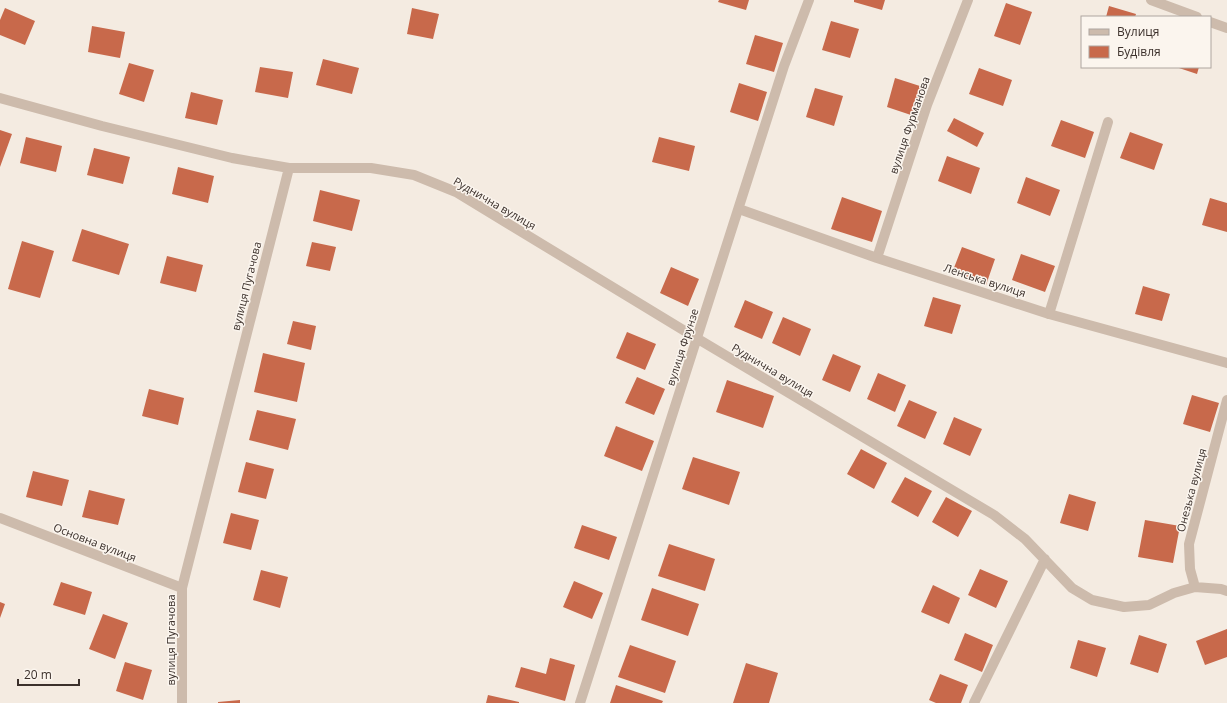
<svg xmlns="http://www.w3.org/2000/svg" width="1227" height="703" viewBox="0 0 1227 703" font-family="'Open Sans',sans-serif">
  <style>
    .building { fill: #c8694b }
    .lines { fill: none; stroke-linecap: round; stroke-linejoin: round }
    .service { stroke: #cdbbac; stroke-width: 10 }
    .minor { stroke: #cdbbac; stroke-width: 10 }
    .labels { text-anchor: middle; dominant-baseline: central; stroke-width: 3; stroke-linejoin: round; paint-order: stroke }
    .street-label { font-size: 11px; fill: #3b302b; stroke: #fbf5ee }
  </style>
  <rect width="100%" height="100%" fill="#f4ebe1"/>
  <path class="building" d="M719 0H749L746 10 718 2Z
    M854 0H885L882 10 854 2Z
    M1006 3 1032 12 1020 45 994 36Z
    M1109 6 1136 14 1135 17H1106Z
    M5 8 35 21 25 45 0 35V20Z
    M412 8 439 14 433 39 407 34Z
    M831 21 859 29 850 58 822 50Z
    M92 26 125 32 120 58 88 52Z
    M755 35 783 43 774 72 746 64Z
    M323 59 359 68 352 94 316 85Z
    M129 63 154 70 144 102 119 94Z
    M260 67 293 72 288 98 255 92Z
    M1176 67H1199L1197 74Z
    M979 68 1012 80 1003 106 969 94Z
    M895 78 923 87 914 116 887 107Z
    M739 83 767 92 758 121 730 112Z
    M815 88 843 96 834 126 806 117Z
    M191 92 223 100 217 125 185 118Z
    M954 118 984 133 977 147 947 131Z
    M1061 120 1094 132 1085 158 1051 146Z
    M0 130 12 134 0 167Z
    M1130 132 1163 144 1154 170 1120 158Z
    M26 137 62 146 56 172 20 163Z
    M659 137 695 146 689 171 652 162Z
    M94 148 130 157 123 184 87 175Z
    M947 156 980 168 971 194 938 181Z
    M178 167 214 176 208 203 172 194Z
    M1026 177 1060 190 1050 216 1017 203Z
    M320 190 360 200 352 231 313 221Z
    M842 197 882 211 872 242 831 229Z
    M1210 198 1227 203V232L1202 225Z
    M82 229 129 244 119 275 72 261Z
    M22 241 54 251 40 298 8 289Z
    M312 242 336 247 330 271 306 266Z
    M962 247 995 259 986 285 952 273Z
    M1021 254 1055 266 1045 292 1012 280Z
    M167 256 203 265 196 292 160 283Z
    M671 267 699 279 688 306 660 293Z
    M1143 286 1170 294 1162 321 1135 314Z
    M933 297 961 305 952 334 924 326Z
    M745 300 773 312 762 339 734 327Z
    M783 317 811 329 800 356 772 343Z
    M293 321 316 326 311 350 287 344Z
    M627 332 656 344 645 370 616 358Z
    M263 353 305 363 297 402 254 392Z
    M833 354 861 366 850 392 822 380Z
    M878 373 906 385 895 412 867 399Z
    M637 377 665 389 654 415 625 403Z
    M727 380 774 396 763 428 716 412Z
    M149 389 184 398 178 425 142 416Z
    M1192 395 1219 403 1210 432 1183 424Z
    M909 400 937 412 925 439 897 426Z
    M257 410 296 419 288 450 249 440Z
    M954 417 982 429 970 456 943 444Z
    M616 426 654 441 642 471 604 456Z
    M861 449 887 463 874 489 847 474Z
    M693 457 740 472 729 505 682 489Z
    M246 462 274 469 266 499 238 492Z
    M33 471 69 480 62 506 26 497Z
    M905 477 932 491 918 517 891 502Z
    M89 490 125 499 118 525 82 517Z
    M1069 494 1096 502 1088 531 1060 523Z
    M946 497 972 511 958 537 932 522Z
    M231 513 259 520 251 550 223 543Z
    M1145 520 1180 526 1173 563 1138 557Z
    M582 525 617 537 609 560 574 548Z
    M669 544 715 559 705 591 658 576Z
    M980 569 1008 581 996 608 968 595Z
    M261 570 288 577 280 608 253 600Z
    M574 581 603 593 592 619 563 607Z
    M61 582 92 592 85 615 53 605Z
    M933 585 960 598 949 624 921 612Z
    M652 588 699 604 688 636 641 620Z
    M0 602 5 604 0 618Z
    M103 614 128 623 115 659 89 649Z
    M1227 629V657L1205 665 1196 641Z
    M965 633 993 645 982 672 954 660Z
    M1139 635 1167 644 1158 673 1130 664Z
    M1078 640 1106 648 1097 677 1070 668Z
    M630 645 676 661 665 693 618 677Z
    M550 658 575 665 565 701 515 687 521 667 546 674Z
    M125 662 152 670 143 700 116 691Z
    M746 663 778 673 769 703H733Z
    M940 674 968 685 961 703H936L929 700Z
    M616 685 663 701 662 703H610Z
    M488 695 519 702V703H486Z
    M240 700V703H218V702Z"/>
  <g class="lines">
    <path class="service" d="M1049 314 1108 122"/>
    <path class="minor" d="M1151 0 1197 17
      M1210 22 1227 28
      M0 98 102 126 232 158 289 168H371L414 175 456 192 698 339 994 515 1025 539 1072 588 1092 600 1124 607 1149 605 1174 593 1195 587 1221 589 1227 591
      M739 209 877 258 1049 314 1227 363
      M877 258 927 105 968 0
      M0 518 182 588
      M1195 587 1190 569 1189 544 1227 400
      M182 703V588L289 168
      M580 703 784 66 809 0
      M974 703 1045 559"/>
  </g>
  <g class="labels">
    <g class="street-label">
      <text transform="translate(909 125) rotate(-71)">вулиця Фурманова</text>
      <text transform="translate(495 203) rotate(30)">Руднична вулиця</text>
      <text transform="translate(985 280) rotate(18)">Ленська вулиця</text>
      <text transform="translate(246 286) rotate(-76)">вулиця Пугачова</text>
      <text transform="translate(682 347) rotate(-72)">вулиця Фрунзе</text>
      <text transform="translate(773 370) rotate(31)">Руднична вулиця</text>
      <text transform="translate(1191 490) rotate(-75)">Онезька вулиця</text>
      <text transform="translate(95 542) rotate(21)">Основна вулиця</text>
      <text transform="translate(170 640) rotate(-90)">вулиця Пугачова</text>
    </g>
  </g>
  <rect x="1081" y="16" width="130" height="52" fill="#fbf5ee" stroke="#aea6a0"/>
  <rect x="1089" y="29" width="20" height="6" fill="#cdbbac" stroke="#aea6a0"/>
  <text x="1117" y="36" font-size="12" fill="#3b302b">Вулиця</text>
  <rect x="1089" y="46" width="20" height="12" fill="#c8694b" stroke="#aea6a0"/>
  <text x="1117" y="56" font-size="12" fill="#3b302b">Будівля</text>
  <path d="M18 679v6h61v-6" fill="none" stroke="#3b302b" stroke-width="2"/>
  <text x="24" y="679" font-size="12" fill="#3b302b" stroke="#fbf5ee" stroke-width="3" paint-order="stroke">20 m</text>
</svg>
